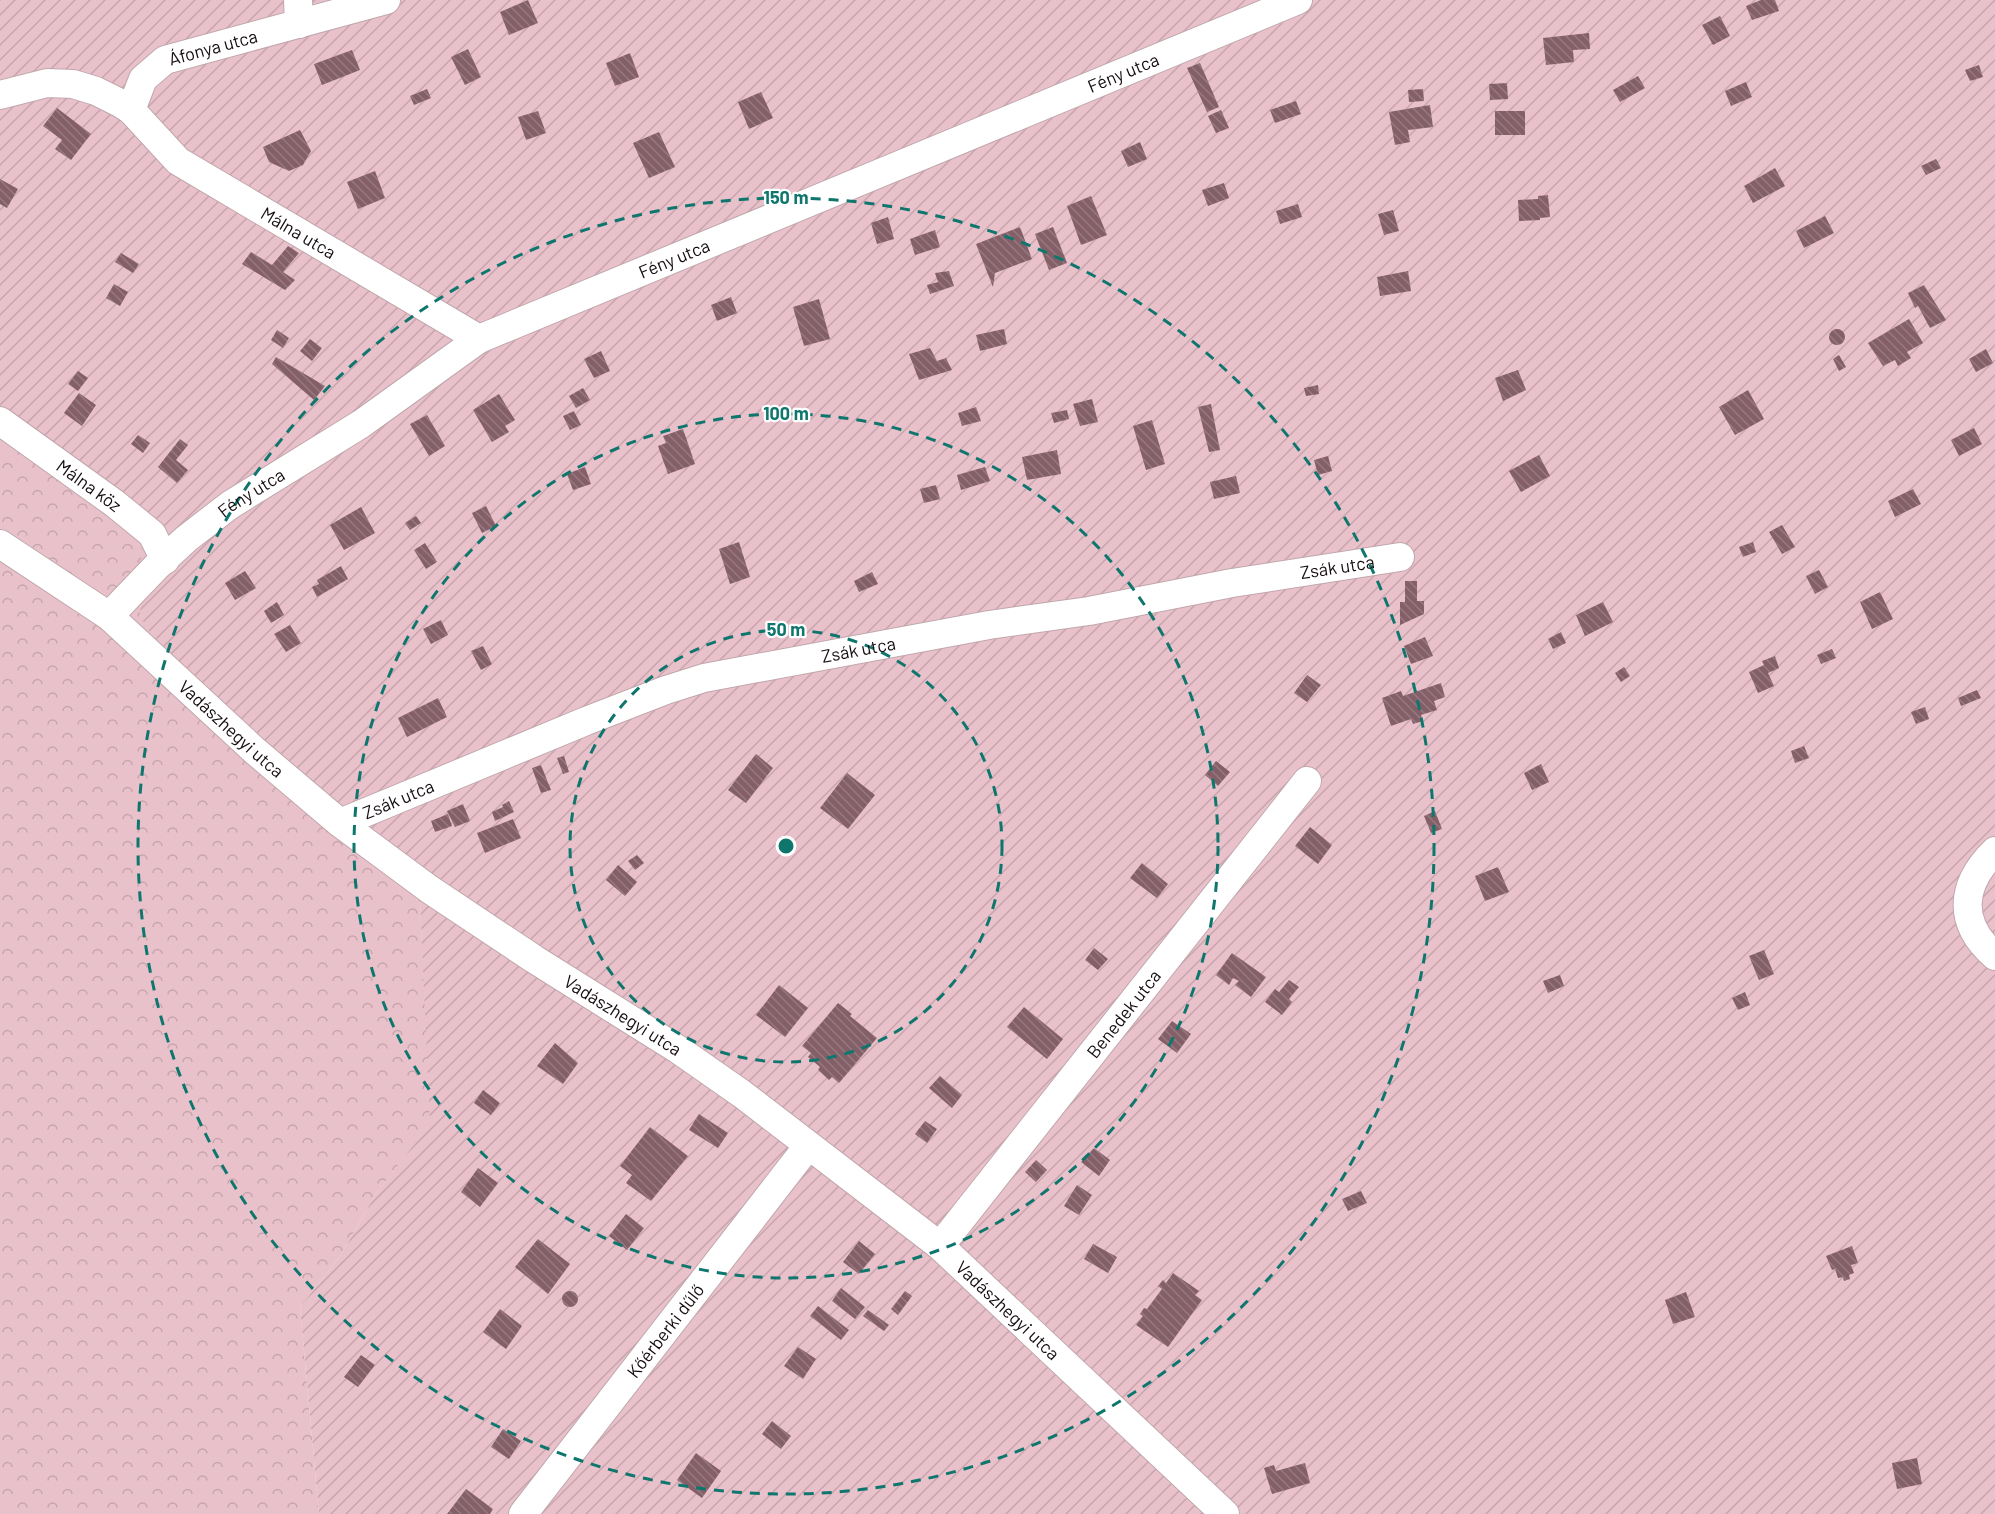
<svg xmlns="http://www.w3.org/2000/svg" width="1995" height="1514" viewBox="0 0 1995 1514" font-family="Barlow,sans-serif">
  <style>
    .forest { fill: url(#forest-crowns) }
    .garden { fill: url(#garden-furrows) }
    .building { fill: url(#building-back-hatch) }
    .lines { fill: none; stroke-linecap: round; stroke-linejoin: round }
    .minor-casing { stroke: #c1a7ad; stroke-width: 30 }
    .minor { stroke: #fff; stroke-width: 28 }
    .ring { fill: none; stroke: #0f766e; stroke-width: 3; stroke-dasharray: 10 8 }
    .labels { text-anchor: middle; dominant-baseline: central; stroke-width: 4.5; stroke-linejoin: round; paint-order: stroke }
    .street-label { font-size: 18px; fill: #150c0e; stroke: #fff }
    .centre { fill: #0f766e; stroke: #fff; stroke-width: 3 }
    .ring-label { font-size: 18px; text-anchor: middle; font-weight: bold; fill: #0f766e; stroke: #fff; stroke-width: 4.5; stroke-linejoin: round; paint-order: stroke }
  </style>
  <defs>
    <pattern id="forest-crowns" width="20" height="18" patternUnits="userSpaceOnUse" patternTransform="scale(1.5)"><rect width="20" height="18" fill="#e9c1cb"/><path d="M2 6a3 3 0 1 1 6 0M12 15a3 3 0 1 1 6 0" fill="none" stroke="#c7a5ad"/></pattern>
    <pattern id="garden-furrows" width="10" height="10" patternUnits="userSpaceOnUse" patternTransform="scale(1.5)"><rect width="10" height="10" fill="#e9c1cb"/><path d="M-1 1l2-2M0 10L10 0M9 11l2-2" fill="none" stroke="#c7a5ad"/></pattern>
    <pattern id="building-back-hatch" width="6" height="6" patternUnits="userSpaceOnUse" patternTransform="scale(1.5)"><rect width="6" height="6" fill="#855f68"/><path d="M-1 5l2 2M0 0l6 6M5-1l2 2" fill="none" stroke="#957980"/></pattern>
  </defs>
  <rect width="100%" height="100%" fill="#fdedf0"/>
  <path class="forest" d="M0 429 143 533 140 616 354 825 420 903 431 1124 375 1195 341 1255 300 1307 319 1514H0Z"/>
  <path class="garden" d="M0 0H1995V1514H319L300 1307 341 1255 375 1195 430 1124 420 903 354 825 231 716 152 636 140 616 142 533 0 429Z"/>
  <path class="building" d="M528 0 538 23 509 35 500 12Z
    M1761 0H1775L1779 11 1752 20 1746 6Z
    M1720 16 1730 36 1713 45 1702 25Z
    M1589 33 1590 49 1573 50 1574 62 1546 65 1543 38Z
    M468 49 481 77 465 85 451 57Z
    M352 50 360 70 322 85 314 64Z
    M630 53 639 77 615 86 606 63Z
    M1200 63 1219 107 1207 112 1187 68Z
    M1979 65 1983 77 1970 81 1965 70Z
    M1638 76 1645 88 1620 102 1613 90Z
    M1746 82 1752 97 1731 106 1725 91Z
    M1507 83 1508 99 1490 100 1489 84Z
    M427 89 431 98 414 105 410 96Z
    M1423 89 1424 101 1409 102 1408 90Z
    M761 92 773 118 749 129 738 102Z
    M1296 101 1301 114 1275 123 1270 110Z
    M1430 105 1433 127 1408 130 1410 142 1395 145 1389 112Z
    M57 108 91 134 71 160 55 149 62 140 43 126Z
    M1221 110 1229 128 1216 133 1208 116Z
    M538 111 546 133 526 140 518 117Z
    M1495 111H1525V135H1495Z
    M300 130 311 151 303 165 289 171 269 162 263 147Z
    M659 132 675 167 649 178 633 143Z
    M1140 142 1147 159 1128 167 1121 151Z
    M1936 159 1941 168 1926 175 1921 166Z
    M1775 168 1785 186 1753 203 1744 186Z
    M375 171 385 198 358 209 347 182Z
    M0 179 18 189 7 208 0 204Z
    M1224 183 1229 198 1208 206 1202 190Z
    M1548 195 1550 217 1540 218V220L1519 221 1518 200 1538 199V196Z
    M1091 196 1107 235 1081 245 1067 206Z
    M1298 204 1302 217 1280 224 1276 211Z
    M1393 210 1399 231 1384 235 1378 214Z
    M1825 216 1834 233 1804 248 1796 231Z
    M888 217 894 239 877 244 871 223Z
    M1020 227 1032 259 995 273 993 287 976 244Z
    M1053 227 1067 263 1049 270 1035 234Z
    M935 230 940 247 915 255 910 239Z
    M288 246 299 253 283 272 295 280 285 290 242 264 251 252 272 265Z
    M121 253 139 264 133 273 115 262Z
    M949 271 954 286 930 294 927 285 938 282 935 273Z
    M1408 271 1411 291 1380 296 1377 277Z
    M114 284 128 292 120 306 106 298Z
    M1924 285 1946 320 1930 328 1918 306 1915 308 1908 293Z
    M731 297 737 313 717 321 711 305Z
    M819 299 830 339 804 346 793 307Z
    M1909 319 1923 343 1907 352 1911 358 1898 366 1895 360 1883 366 1868 343Z
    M1004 329 1007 344 980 351 976 335Z
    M1829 337a8 8 0 1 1 16 0a8 8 0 1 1-16 0Z
    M277 330 289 338 283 348 271 340Z
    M310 339 322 348 312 361 300 351Z
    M930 348 937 361 946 358 952 370 919 380 909 354Z
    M1986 349 1993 363 1976 372 1969 359Z
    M601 351 610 371 594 378 584 359Z
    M1839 355 1846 367 1839 371 1833 359Z
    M276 357 325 386 314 400 272 364Z
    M1518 370 1526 390 1503 401 1495 378Z
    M78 371 88 378 78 391 68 384Z
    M1318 385 1319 394 1306 396 1304 388Z
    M583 388 590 400 576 408 569 396Z
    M1748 390 1764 419 1735 435 1719 407Z
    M79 393 96 405 82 426 64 413Z
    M499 394 515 420 505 426 509 432 492 442 473 410Z
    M1092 399 1098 422 1080 426 1073 404Z
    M1211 404 1220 450 1209 452 1198 407Z
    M976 407 981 421 962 426 958 413Z
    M1067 410 1069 419 1054 423 1051 413Z
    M574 411 581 425 570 430 563 416Z
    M427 415 445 446 429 456 410 424Z
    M1152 420 1165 464 1146 470 1133 426Z
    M1974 428 1982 444 1959 456 1951 440Z
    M683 429 695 464 668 474 658 446 666 443 663 436Z
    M138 435 150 443 143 453 131 444Z
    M180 439 188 445 176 460 188 470 177 483 158 467Z
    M1057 450 1061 474 1027 480 1022 457Z
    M1539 455 1550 476 1521 492 1509 471Z
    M1328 456 1332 471 1318 475 1314 460Z
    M585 467 591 484 573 490 567 474Z
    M985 467 990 481 961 490 957 475Z
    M1236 476 1240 493 1214 499 1210 482Z
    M936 485 940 499 924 503 920 489Z
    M1913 489 1921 504 1895 517 1888 501Z
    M486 506 496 526 482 533 472 513Z
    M361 507 375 533 344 550 330 525Z
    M416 516 421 523 410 530 405 523Z
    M1782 525 1795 547 1782 554 1769 532Z
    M739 542 750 577 730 584 719 549Z
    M1753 542 1756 552 1743 557 1739 547Z
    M425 543 437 562 426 569 414 550Z
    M341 566 348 579 317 597 312 587 319 584 317 580Z
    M1819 570 1828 587 1815 594 1806 576Z
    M245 571 256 588 235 600 225 583Z
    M872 572 878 584 859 592 854 581Z
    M1405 581H1417V601H1424V614L1400 625V602H1405Z
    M1880 592 1893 619 1872 629 1860 602Z
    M277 602 284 615 271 623 264 611Z
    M1603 602 1613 622 1585 636 1576 615Z
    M441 620 448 635 431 644 423 629Z
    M290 625 301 643 286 652 274 634Z
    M1561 632 1566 643 1553 649 1548 639Z
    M1425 637 1433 656 1411 664 1404 646Z
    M483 646 492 664 481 670 471 651Z
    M1832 649 1836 658 1821 664 1817 655Z
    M1775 656 1779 668 1768 673 1774 686 1758 693 1749 672 1764 665 1762 661Z
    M1624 667 1630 676 1621 682 1615 673Z
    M1307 675 1321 685 1307 702 1294 693Z
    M1441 683 1445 697 1434 701 1437 710 1421 715 1423 721 1413 724 1411 719 1391 726 1382 698 1401 691 1403 696Z
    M1977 690 1981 698 1961 706 1958 698Z
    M438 698 447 717 407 737 398 718Z
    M1925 707 1929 719 1916 724 1911 712Z
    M1804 746 1809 758 1795 763 1791 751Z
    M756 754 773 768 746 803 728 790Z
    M564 756 569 772 563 774 557 758Z
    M1216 761 1230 772 1218 786 1205 775Z
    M1541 764 1549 782 1532 790 1524 773Z
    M541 765 551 790 541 793 532 768Z
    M847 773 875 795 848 829 820 808Z
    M509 801 514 812 495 821 492 812 503 807 502 805Z
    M463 804 470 821 455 827 447 811Z
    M1435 811 1442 829 1431 833 1424 816Z
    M448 814 452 826 435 832 431 821Z
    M513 819 521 838 485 853 477 833Z
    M1310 827 1332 845 1318 864 1295 846Z
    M637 855 644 863 635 870 628 861Z
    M1142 863 1168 884 1157 898 1130 878Z
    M618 865 637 882 625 896 606 880Z
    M1498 867 1509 892 1485 901 1475 876Z
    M1094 948 1108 959 1098 970 1085 960Z
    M1764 950 1774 974 1759 980 1749 956Z
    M1232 953 1266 977 1251 997 1235 985 1239 981 1233 978 1229 985 1216 975Z
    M1560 975 1564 986 1548 993 1543 981Z
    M1289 980 1299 987 1289 999 1292 1002 1282 1015 1265 1002 1275 989 1279 992Z
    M779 985 808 1008 785 1037 756 1015Z
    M1745 992 1750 1005 1738 1010 1732 998Z
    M838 1003 852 1014 850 1016 877 1038 839 1083 832 1077 829 1080 818 1070 820 1067 808 1057 811 1053 802 1046Z
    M1024 1007 1063 1039 1047 1059 1007 1027Z
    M1172 1021 1191 1034 1177 1053 1158 1039Z
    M555 1043 578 1063 563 1084 537 1066Z
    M940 1076 962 1095 952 1108 929 1088Z
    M483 1090 500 1103 491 1115 474 1103Z
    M699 1114 728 1133 718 1148 689 1130Z
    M925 1121 937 1129 927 1143 915 1134Z
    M650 1127 688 1156 651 1201 626 1183 632 1175 620 1166Z
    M1094 1148 1110 1160 1099 1176 1081 1162Z
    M1036 1160 1047 1170 1036 1182 1025 1172Z
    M478 1168 498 1183 480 1207 461 1192Z
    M1077 1185 1092 1195 1079 1215 1064 1206Z
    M1361 1191 1367 1203 1348 1211 1342 1199Z
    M626 1214 644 1228 627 1250 609 1236Z
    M538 1239 570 1264 548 1294 515 1267Z
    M859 1241 875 1254 859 1274 843 1262Z
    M1093 1244 1117 1257 1108 1273 1084 1259Z
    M1852 1246 1858 1263 1851 1265 1854 1273 1849 1275 1850 1279 1844 1281 1843 1277 1838 1278 1835 1269 1832 1270 1826 1256Z
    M1173 1273 1199 1291 1195 1295 1202 1300 1168 1347 1136 1325 1143 1316 1140 1314 1144 1308 1147 1309 1162 1289 1158 1286 1163 1280 1166 1283Z
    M841 1288 865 1307 855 1319 832 1301Z
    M905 1291 912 1296 898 1315 891 1309Z
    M562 1299a8 8 0 1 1 16 0a8 8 0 1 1-16 0Z
    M1686 1292 1695 1317 1673 1324 1665 1300Z
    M818 1306 849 1330 841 1340 810 1316Z
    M500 1309 522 1326 506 1349 483 1332Z
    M868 1310 889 1325 884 1331 863 1316Z
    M798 1347 816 1359 803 1379 784 1366Z
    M361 1355 375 1365 358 1387 344 1377Z
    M772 1421 791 1436 781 1449 762 1434Z
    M503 1429 521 1441 509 1459 491 1447Z
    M696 1453 721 1471 702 1498 677 1480Z
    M1917 1458 1922 1484 1897 1489 1892 1463Z
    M1305 1463 1310 1483 1272 1494 1264 1468 1274 1465 1276 1471Z
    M466 1489 493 1509 490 1514H447Z"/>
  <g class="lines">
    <defs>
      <g id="minor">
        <path d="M298 0 299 24"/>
        <path id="s1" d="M0 95 47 83 73 84 96 91 120 103 131 110 178 161 479 339"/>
        <path id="s2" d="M131 110 143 79 165 60 386 0"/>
        <path id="s3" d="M0 421 114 503 152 534 165 560"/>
        <path id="s4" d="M0 544 109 616 255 751 340 823 429 889 534 959 679 1050 742 1094 940 1246 1225 1514"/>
        <path id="s5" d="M109 616 157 566 186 539 230 505 361 424 479 339 1298 0"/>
        <path id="s6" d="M340 823 586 721 666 690 704 678 989 625 1089 611 1232 583 1400 557"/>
        <path d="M1995 851C1960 885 1957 923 1995 956"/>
        <path id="s7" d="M940 1246 1307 781"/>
        <path id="s8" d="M523 1514 808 1146"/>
      </g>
    </defs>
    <use href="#minor" class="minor-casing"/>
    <use href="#minor" class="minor"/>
  </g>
  <g class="ring">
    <circle cx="786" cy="846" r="216"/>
    <circle cx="786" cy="846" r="432"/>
    <circle cx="786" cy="846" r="648"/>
  </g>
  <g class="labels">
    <g class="street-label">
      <text stroke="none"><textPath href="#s2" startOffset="112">Áfonya utca</textPath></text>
      <text stroke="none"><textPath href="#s5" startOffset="1161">Fény utca</textPath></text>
      <text stroke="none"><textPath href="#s1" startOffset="348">Málna utca</textPath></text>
      <text stroke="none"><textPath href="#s5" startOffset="675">Fény utca</textPath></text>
      <text stroke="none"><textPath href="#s3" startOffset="110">Málna köz</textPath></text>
      <text stroke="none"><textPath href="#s5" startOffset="189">Fény utca</textPath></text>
      <text stroke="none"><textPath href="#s6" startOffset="1035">Zsák utca</textPath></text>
      <text stroke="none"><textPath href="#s6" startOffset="549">Zsák utca</textPath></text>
      <text stroke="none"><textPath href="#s4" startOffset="297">Vadászhegyi utca</textPath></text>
      <text stroke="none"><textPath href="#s6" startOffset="63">Zsák utca</textPath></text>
      <text stroke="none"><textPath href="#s7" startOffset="296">Benedek utca</textPath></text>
      <text stroke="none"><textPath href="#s4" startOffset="783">Vadászhegyi utca</textPath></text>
      <text stroke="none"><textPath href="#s4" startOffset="1269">Vadászhegyi utca</textPath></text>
      <text stroke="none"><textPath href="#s8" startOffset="232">Kőérberki dűlő</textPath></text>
    </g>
  </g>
  <circle cx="786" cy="846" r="9" class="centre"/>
  <g class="ring-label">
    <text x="786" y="204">150 m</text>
    <text x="786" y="420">100 m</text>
    <text x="786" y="636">50 m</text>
  </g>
</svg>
